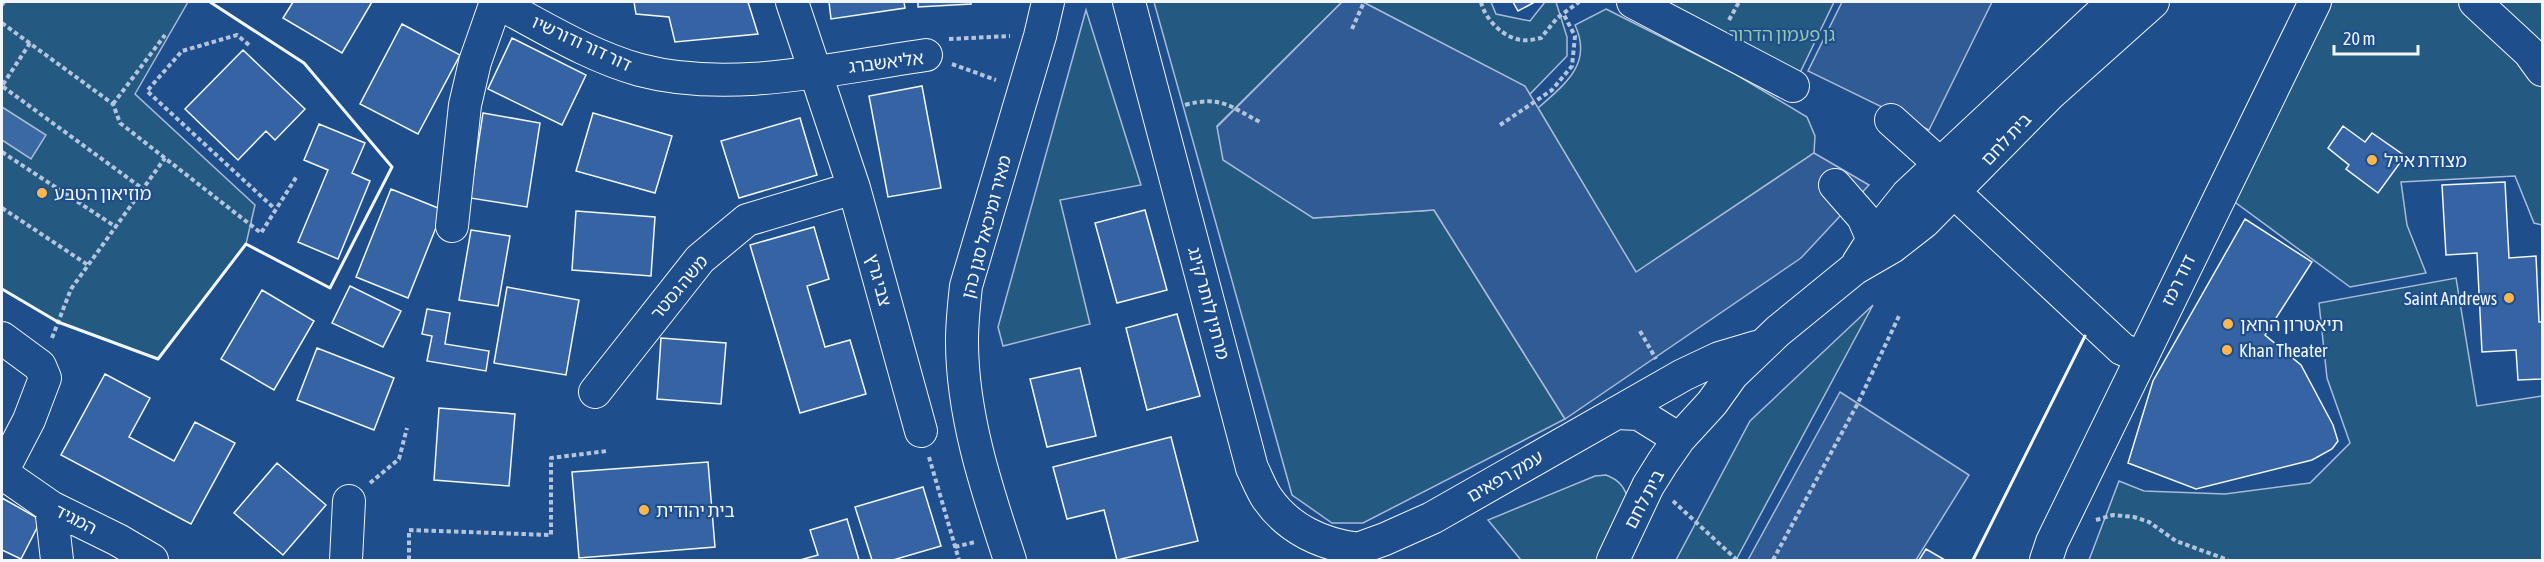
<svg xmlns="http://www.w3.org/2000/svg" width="2544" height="562" viewBox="0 0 2544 562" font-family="'Asap Condensed','Noto Sans Hebrew',sans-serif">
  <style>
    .green { fill: #245a82; stroke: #a8bbd7; stroke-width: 1.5 }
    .parking { fill: #305b95; stroke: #a8bbd7; stroke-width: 1.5 }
    .water { fill: #3b69a3; stroke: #a8bbd7; stroke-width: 1.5 }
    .building { fill: #3563a3; stroke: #f2f6ff; stroke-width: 1.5 }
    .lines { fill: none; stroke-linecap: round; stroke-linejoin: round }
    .minor-casing { stroke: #f2f6ff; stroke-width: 34 }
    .path { stroke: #b3c4dc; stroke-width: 4; stroke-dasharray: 4.5 3; stroke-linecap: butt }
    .minor { stroke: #1f4e8c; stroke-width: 32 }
    .wall { stroke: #f2f6ff; stroke-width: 3 }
    .poi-dot { fill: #ffb74d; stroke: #1f4e8c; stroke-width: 2 }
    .labels { text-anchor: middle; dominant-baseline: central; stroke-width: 4.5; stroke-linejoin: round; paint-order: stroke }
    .park-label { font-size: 18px; fill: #97c8a6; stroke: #1f4e8c }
    .street-label { font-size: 18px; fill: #f2f6ff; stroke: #1f4e8c }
    .poi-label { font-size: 18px; fill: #f2f6ff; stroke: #1f4e8c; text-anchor: start }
  </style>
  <rect width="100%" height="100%" fill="#1f4e8c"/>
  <path class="green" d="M2 2H188L135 94 255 205 246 244 158 359 58 322 2 289Z
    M1154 2H1342L1217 126 1313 218 1434 210 1565 419 1363 523H1332L1292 495Z
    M1363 2H1491L1496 14 1530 21 1545 2H1556L1567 37V56L1530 94 1524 86Z
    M1636 2H1834L1798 77Z
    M2332 2H2542V225L2534 223 2515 176 2401 182 2407 225 2426 273 2350 287 2232 200Z
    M1606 9 1735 74 1807 117 1815 136 1814 153 1636 273 1538 108C1565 84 1593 64 1575 25Z
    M1086 10 1141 185 1060 200 1090 324 1003 346 998 327Z
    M2456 278 2477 406 2542 396V560H2089L2119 481 2144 491 2225 494 2310 483 2350 443 2327 378 2319 303Z
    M1873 305 1736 560H1676L1750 421Z
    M1606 475C1619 480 1625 487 1628 500L1598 560H1521L1488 520 1595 476Z"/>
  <path class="parking" d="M1342 2H1363L1525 86 1636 272 1814 153 1869 185 1801 258 1565 419 1434 210 1313 218 1223 160 1217 127Z
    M1842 2H1992L1929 130 1808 71Z
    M1840 392 1969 475 1916 560H1748Z"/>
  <path class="water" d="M2 107 46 135 31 159 2 140Z"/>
  <path class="building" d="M293 2H372L342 53 283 18Z
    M634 2H748L758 34 675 42 669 17 636 14Z
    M829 2H904L905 8 831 19Z
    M918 2H971V4L918 7Z
    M1513 2H1532L1533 3 1518 11Z
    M402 24 460 55 418 134 360 104Z
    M512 38 586 75 562 125 488 89Z
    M243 50 305 109 275 140 266 131 238 160 185 109Z
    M922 86 941 188 888 197 869 96Z
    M483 113 540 123 527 207 470 198Z
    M593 113 672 136 655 193 576 171Z
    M800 118 817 175 739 198 721 141Z
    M319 124 365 143 352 173 370 181 338 259 298 242 328 170 304 160Z
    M2343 126 2365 142 2372 133 2405 156 2378 193 2346 169 2349 165 2328 148Z
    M2505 182 2509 258 2536 256 2539 322H2542V379L2518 380 2516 350 2482 352 2477 253 2446 255 2442 185Z
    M391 189 443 210 408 298 356 277Z
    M1145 210 1167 290 1117 303 1095 223Z
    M576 211 655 217 651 276 572 270Z
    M2245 219 2312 262 2265 335 2301 365 2333 425 2338 441 2332 449 2312 460 2196 489 2128 463 2153 381Z
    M814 227 829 279 807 286 825 347 850 340 866 394 800 413 750 245Z
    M471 230 510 236 498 306 459 300Z
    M350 286 401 311 383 347 332 323Z
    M507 287 579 300 566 375 494 363Z
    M262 290 314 321 274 390 221 359Z
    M427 309 450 313 445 344 489 351 486 371 427 361 432 336 422 334Z
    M1177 314 1200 396 1147 410 1126 328Z
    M661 338 726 343 721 404 657 399Z
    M317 348 394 378 374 430 297 400Z
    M1080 368 1096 436 1047 447 1030 379Z
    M105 374 150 398 129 437 174 461 195 422 235 443 191 524 61 455Z
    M439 408 515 414 509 486 434 480Z
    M1171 437 1198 541 1117 560 1104 510 1067 519 1053 467Z
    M708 462 715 547 579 558 572 472Z
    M277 463 326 505 283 555 234 513Z
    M923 487 941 546 893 560H872L855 507Z
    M2 498 41 520 21 559 2 550Z
    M847 519 859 560H800L818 555 810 530Z
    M1926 549 1945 560H1919Z"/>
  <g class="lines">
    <defs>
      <path id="minor" d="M496 2C542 26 589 56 640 70 730 94 835 68 926 55
        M792 2 854 188 921 431
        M1129 2 1252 468C1257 478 1261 489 1267 498 1288 529 1323 545 1359 549
        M1633 2 1793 86
        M2475 2 2529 52 2542 70
        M1891 120 1939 163 1944 178 1955 193 2122 349 2140 357
        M1835 185 1863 217 1873 240
        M452 226 465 105 475 62 496 2
        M1858 263 1879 230 1907 195 2113 2
        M2 338 40 366 45 378 29 420 2 472
        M595 392 700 259 747 220 854 188
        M1616 413 1639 414 1679 439
        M2 473 51 507 118 540 152 560
        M51 507 57 560
        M1341 555 1385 539 1432 518 1683 375 1719 358 1756 347
        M346 560 349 501
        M1010 560C987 490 962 416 962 341 962 323 964 304 966 286L1040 36 1048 2
        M1613 560 1648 486 1663 462 1679 439 1712 403 1732 375 1778 331 1854 269 1892 247 1924 222 2050 94 2153 2
        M2046 560 2052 542 2315 2"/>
    </defs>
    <use href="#minor" class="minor-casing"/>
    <path class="path" d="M1481 2C1485 19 1503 38 1522 40 1528 41 1535 39 1541 38L1557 18 1579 2
      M2 5 4 2
      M1729 20 1739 2
      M2 23 113 104 120 123 261 233 297 176
      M1352 29 1364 2
      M949 39 1010 36
      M30 43 2 86 143 189
      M249 45 237 35 182 51 147 91 275 209
      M952 64 996 80
      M113 104 165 35
      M1185 105C1222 95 1230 107 1262 123
      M1500 125 1552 90 1572 66 1575 36 1563 13
      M2 152 116 227
      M2 208 88 265
      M1640 331 1656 359
      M52 338 71 289 165 158
      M929 457 959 560
      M370 483 399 459 407 428
      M1673 501 1737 560
      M2096 520 2113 515 2134 517 2149 522 2176 541 2228 560
      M955 547 975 542
      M409 560V530L551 535V458L607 451
      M1773 560 1858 403 1899 316"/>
    <use href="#minor" class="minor"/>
    <path class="wall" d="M2 289 58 322 158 359 246 244 330 288 392 167 304 63 210 2
      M1973 560 2085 336"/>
  </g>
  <g class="poi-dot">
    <circle cx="2372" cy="160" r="6"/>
    <circle cx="42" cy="193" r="6"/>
    <circle cx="2509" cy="298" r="6"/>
    <circle cx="2228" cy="324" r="6"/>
    <circle cx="2227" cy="350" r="6"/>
    <circle cx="644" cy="510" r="6"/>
  </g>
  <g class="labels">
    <g class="park-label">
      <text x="1782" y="34">גן פעמון הדרור</text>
    </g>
    <g class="street-label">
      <text transform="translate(582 43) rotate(25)">דור דור ודורשיו</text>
      <text transform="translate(886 62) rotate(-7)">אליאשברג</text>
      <text transform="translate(2006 139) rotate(-47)">בית לחם</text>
      <text transform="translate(986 227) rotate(-75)">מאיר ומיכאל סגן כהן</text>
      <text transform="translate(879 280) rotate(75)">צבי גרץ</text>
      <text transform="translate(2178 280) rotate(-64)">דוד רמז</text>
      <text transform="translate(679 287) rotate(-50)">משה גסטר</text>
      <text transform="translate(1209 303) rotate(75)">מרתין לותר קינג</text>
      <text transform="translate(1505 476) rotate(-30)">עמק רפאים</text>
      <text transform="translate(1644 499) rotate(-62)">בית לחם</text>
      <text transform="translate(76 519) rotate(27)">המגיד</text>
    </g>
    <g class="poi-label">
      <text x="2384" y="160">מצודת אייל</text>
      <text x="54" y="193">מוזיאון הטבע</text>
      <text x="2497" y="298" text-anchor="end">Saint Andrews</text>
      <text x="2240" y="324">תיאטרון החאן</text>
      <text x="2239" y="350">Khan Theater</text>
      <text x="656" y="510">בית יהודית</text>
    </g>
  </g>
  <rect width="2544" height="562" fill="none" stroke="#f2f6ff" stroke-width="6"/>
  <path d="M2334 45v9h84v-9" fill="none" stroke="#f2f6ff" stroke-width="3"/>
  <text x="2343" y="45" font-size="18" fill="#f2f6ff" stroke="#1f4e8c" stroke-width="4.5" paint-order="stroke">20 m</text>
</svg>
